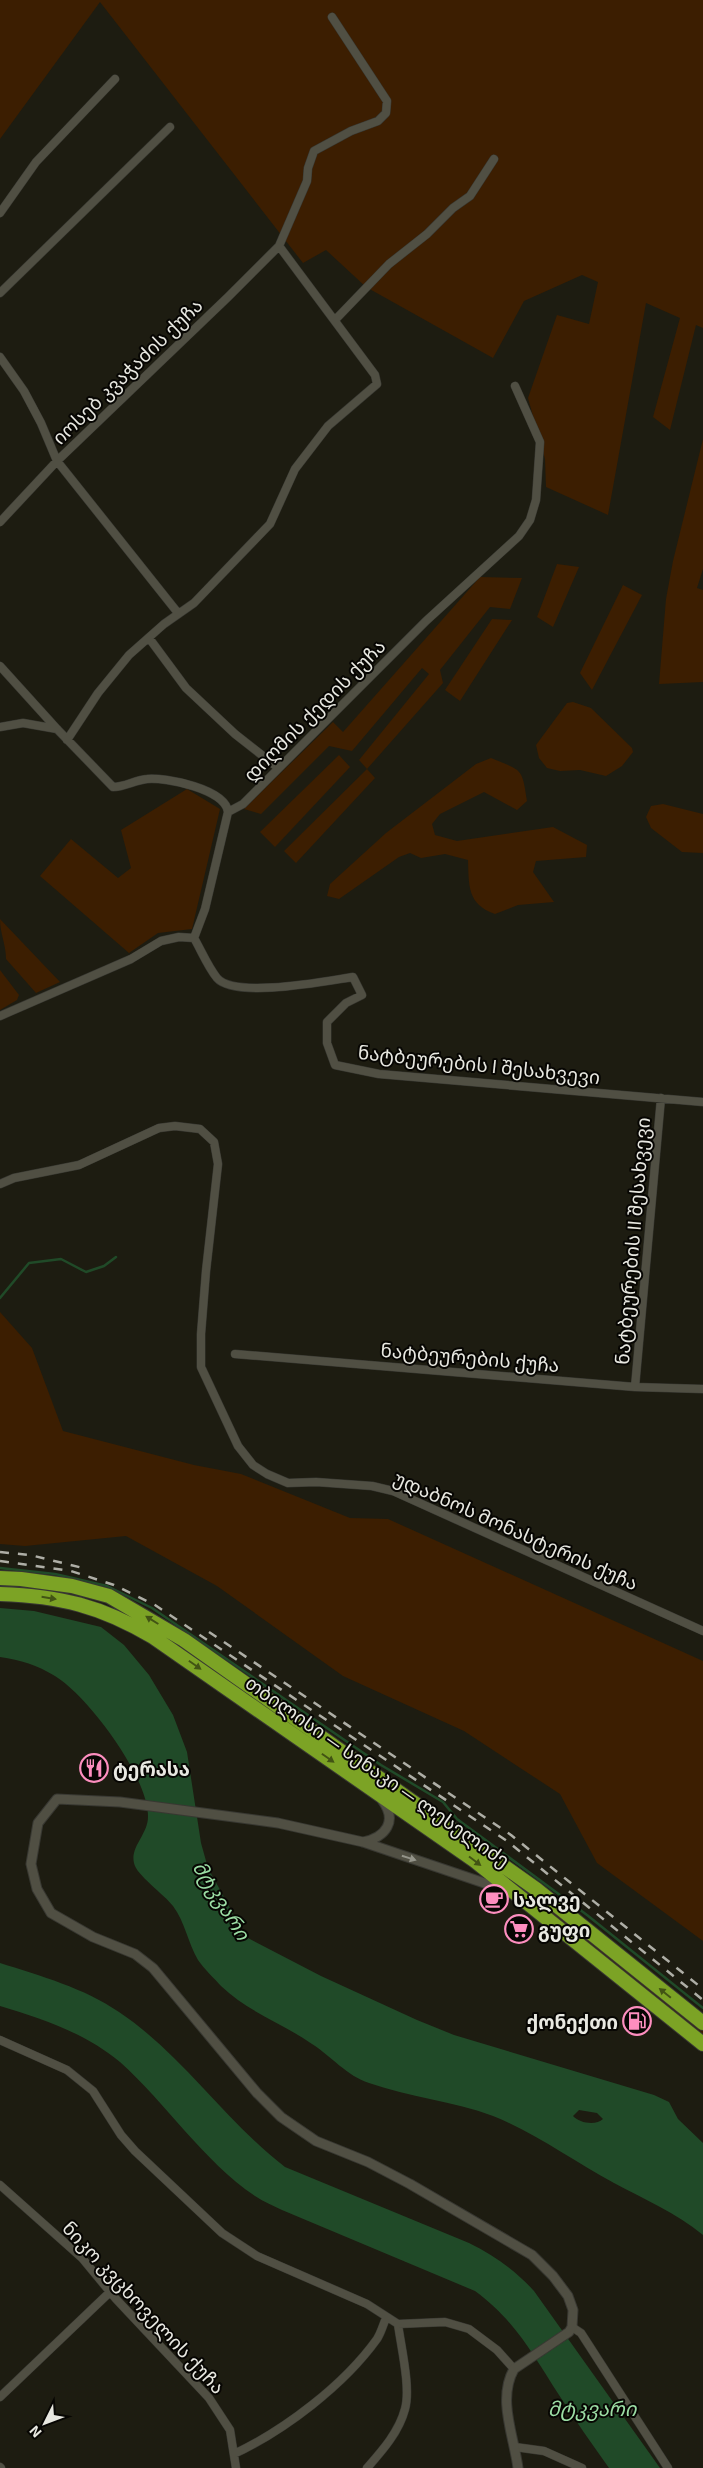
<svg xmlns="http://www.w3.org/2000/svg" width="703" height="2468" viewBox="0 0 703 2468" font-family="'Exo 2','Noto Sans Georgian',sans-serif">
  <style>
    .green { fill: #3c1e01 }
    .water { fill: #204a28; fill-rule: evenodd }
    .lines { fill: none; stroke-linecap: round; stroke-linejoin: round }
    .stream { stroke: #204a28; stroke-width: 2.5 }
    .minor-casing { stroke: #383832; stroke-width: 9 }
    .tertiary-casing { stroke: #383832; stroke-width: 11 }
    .motorway-casing { stroke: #383832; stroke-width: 16 }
    .minor { stroke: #504f43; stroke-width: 8 }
    .tertiary { stroke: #504f43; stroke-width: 9 }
    .motorway { stroke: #7ca325; stroke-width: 14 }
    .rail { stroke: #aeaea6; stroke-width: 2.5; stroke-dasharray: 9 9; stroke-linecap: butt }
    .oneway { fill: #425414 }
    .oneway2 { fill: #94948a }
    .labels { text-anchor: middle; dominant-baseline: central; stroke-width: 4; stroke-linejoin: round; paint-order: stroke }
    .street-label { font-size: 19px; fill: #e8e8e1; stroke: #070603 }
    .poi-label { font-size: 19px; font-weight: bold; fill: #e8e8e1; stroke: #070603; text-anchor: start }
    .water-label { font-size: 20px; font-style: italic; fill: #9bdda4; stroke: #070603 }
  </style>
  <rect width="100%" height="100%" fill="#1d1c11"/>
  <path class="green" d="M0 0H703V328L696 325 670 430 653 417 680 318 646 303 608 515 546 487 545 459 528 398 557 315 589 324 598 282 582 275 524 301 493 358 366 287 326 250 303 263 100 2 0 139Z
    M703 439V569L697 588 703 590V682L659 684 666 599 673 561Z
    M557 564 579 567 553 627 537 617Z
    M480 577 522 578 510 609 490 607 440 670 443 683 367 769 375 778 296 863 284 851 367 769 359 760 429 674 422 668 352 751 329 746 261 814 244 809 333 722 343 732Z
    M623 585 642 595 592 690 580 673Z
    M492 619 512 620 460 701 445 690Z
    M573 702 591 708 632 748 633 752 622 766 606 776 580 770 560 771 547 768 539 758 536 745 567 703Z
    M339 755 350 767 275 847 260 832Z
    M491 758C522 771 522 767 527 801L517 810 484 792 440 814 432 824 435 835 457 841 553 827 587 845 586 857 536 861 533 872 554 902 518 905 495 914C467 904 469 886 468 860L445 854 421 858 410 853 399 857 339 899 327 896 330 884 386 833 476 764Z
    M187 789 220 809 192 929 158 933 129 953 40 876 71 839 118 878 131 868 121 830Z
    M663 804 703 814V853L682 852 651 828 646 817 651 806Z
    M0 919 60 982 36 993 6 959C6 944 0 934 0 919Z
    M0 970 19 995 17 1000 0 1010Z
    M0 1312 32 1348 63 1431 194 1465 241 1474 350 1518 388 1519 703 1661V1941L597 1863 560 1794 464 1731 343 1676 217 1586 126 1536 25 1546 0 1544Z
    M522 1889 537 1898 703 2031V2038L535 1902Z"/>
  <path class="water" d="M0 1608 34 1611 101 1627 124 1645 149 1675 173 1715 187 1752 201 1843 208 1868 246 1937 321 1976 417 2020 454 2035 654 2095 669 2102 678 2119 703 2143V2235C676 2213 644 2199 614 2183 573 2161 536 2133 493 2116 453 2101 409 2097 369 2083 347 2076 331 2056 312 2044 282 2023 248 2012 221 1986 214 1978 204 1969 198 1960 188 1943 185 1922 173 1906 164 1894 136 1875 134 1863 130 1847 148 1834 148 1817 149 1778 88 1696 55 1676 37 1665 21 1660 0 1657ZM579 2110 597 2113 603 2119C596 2126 579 2123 573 2116Z
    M0 1963C41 1976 84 1988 119 2012 182 2054 225 2121 285 2167L469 2243C495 2256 515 2270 534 2291L660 2468H609C592 2444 575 2420 559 2395 533 2355 515 2320 475 2291L282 2210C274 2206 264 2202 255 2196 203 2161 167 2104 120 2062 85 2033 43 2019 0 2006Z"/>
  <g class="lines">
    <path class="stream" d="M0 1298 29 1263 61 1259 86 1272 104 1266 116 1257
      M0 1568 55 1574 107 1586 152 1608 381 1765 443 1802 457 1819 587 1915 703 2008"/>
    <defs>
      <path id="minor" d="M0 213 36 162 115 79
        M0 293 170 127
        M335 320 389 264 427 234 453 208 470 196 494 159
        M0 357 24 391 41 423 57 461 178 613
        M0 522 57 461 228 297 279 246 307 181 308 168 314 151 351 131 378 121 386 113 387 101 332 17
        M149 638 186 688 235 734 277 767
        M0 666 57 729 113 787C125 787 135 780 147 779 165 777 226 789 228 812
        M0 727 23 723 57 729
        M67 740 98 693 129 655 164 624 194 603 270 524 295 469 328 426 377 384 375 375 279 246
        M228 812 243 804 426 621 519 536 530 520 536 500 540 442 515 386
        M194 938C201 950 208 967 217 978 235 999 326 981 353 977L362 995 346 1003 327 1022V1043L335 1065 379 1074 703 1102
        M194 938 205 909 228 812
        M0 1016 131 959 161 941 179 937 194 938
        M0 1184 14 1178 79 1165 159 1128 175 1126 200 1129 214 1142 218 1164 206 1271 201 1334V1367L238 1446 253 1465 267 1474 288 1483 316 1482 372 1486 393 1491 703 1631
        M235 1354 635 1387 703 1389
        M635 1387 661 1098
        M0 2040 67 2070 93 2091 121 2135 135 2151 222 2233 257 2256 367 2304 398 2324 445 2322 469 2329 497 2350 514 2369
        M0 2185 82 2258 116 2299 209 2398 230 2430 236 2468
        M572 2327 581 2333 668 2468
        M0 2397 110 2292
        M515 2447 544 2451 582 2468
        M234 2454C285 2430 344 2385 377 2339 381 2333 383 2325 386 2318
        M0 2467 1 2468
        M367 2468C382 2451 399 2432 405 2409 411 2388 401 2347 398 2324"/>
      <path id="tertiary" d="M363 1842C386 1837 398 1821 382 1800
        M505 1890 363 1842 278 1823 120 1802 57 1799 38 1823 31 1864 37 1889 51 1913 93 1937 135 1954 153 1968 257 2093 281 2117 316 2141 368 2162 410 2184 532 2255 553 2276 568 2296 573 2310 572 2327 569 2332 514 2369C497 2399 514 2436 518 2468"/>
      <path id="motorway" d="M0 1578 21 1579 72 1586 109 1596 184 1640 536 1889 703 2023
        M0 1594C60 1596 101 1606 153 1637L475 1861 703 2044"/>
    </defs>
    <use href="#minor" class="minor-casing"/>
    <use href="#tertiary" class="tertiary-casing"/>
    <use href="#motorway" class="motorway-casing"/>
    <use href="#minor" class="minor"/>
    <use href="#tertiary" class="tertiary"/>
    <use href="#motorway" class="motorway"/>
    <path class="rail" d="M0 1552 30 1555 83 1568
      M0 1561 71 1571 114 1585 155 1605 507 1841 703 2000
      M209 1632 511 1835 703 1989"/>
  </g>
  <defs><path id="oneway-solid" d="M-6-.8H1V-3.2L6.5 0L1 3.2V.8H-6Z" transform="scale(1.25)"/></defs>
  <g class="oneway">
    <use href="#oneway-solid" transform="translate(49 1598) rotate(9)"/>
    <use href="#oneway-solid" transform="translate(152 1620) rotate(-148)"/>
    <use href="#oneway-solid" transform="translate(195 1665) rotate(35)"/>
    <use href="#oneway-solid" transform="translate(328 1758) rotate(35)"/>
    <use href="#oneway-solid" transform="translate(475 1861) rotate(37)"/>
    <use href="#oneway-solid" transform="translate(665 1993) rotate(-141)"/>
  </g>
  <use class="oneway2" href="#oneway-solid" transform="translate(409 1858) rotate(18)"/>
  <defs>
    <symbol id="restaurant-ring" viewBox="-11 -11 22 22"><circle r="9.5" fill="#070603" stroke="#fd8ebf" stroke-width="1.5"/><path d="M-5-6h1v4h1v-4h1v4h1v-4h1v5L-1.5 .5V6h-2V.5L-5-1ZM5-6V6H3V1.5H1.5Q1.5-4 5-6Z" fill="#fd8ebf"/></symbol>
    <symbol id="cafe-ring" viewBox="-11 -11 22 22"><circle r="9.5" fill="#070603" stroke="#fd8ebf" stroke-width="1.5"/><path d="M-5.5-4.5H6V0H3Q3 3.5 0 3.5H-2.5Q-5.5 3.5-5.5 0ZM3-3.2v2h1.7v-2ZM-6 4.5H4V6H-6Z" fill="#fd8ebf"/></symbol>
    <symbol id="supermarket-ring" viewBox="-11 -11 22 22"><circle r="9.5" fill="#070603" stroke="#fd8ebf" stroke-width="1.5"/><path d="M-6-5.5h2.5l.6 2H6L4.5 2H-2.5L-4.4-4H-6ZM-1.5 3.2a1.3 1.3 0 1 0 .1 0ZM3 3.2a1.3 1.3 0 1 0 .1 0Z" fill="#fd8ebf"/></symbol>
    <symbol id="fuel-ring" viewBox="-11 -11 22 22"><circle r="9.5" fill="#070603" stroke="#fd8ebf" stroke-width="1.5"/><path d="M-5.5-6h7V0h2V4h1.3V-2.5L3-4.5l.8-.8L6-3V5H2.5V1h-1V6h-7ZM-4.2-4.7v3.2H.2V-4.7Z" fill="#fd8ebf"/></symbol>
  </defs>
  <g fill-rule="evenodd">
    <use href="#restaurant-ring" x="78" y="1752" width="32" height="32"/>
    <use href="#cafe-ring" x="478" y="1883" width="32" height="32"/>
    <use href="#supermarket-ring" x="503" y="1913" width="32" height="32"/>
    <use href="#fuel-ring" x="621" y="2005" width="32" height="32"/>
  </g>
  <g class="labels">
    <g class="street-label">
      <text transform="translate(127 371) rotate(-44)">იოსებ კვაჭაძის ქუჩა</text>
      <text transform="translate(314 710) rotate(-45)">დიღმის ქედის ქუჩა</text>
      <text transform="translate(479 1064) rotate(6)">ნატბეურების I შესახვევი</text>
      <text transform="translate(632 1241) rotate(-85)">ნატბეურების II შესახვევი</text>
      <text transform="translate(470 1357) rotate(5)">ნატბეურების ქუჩა</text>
      <text transform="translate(516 1530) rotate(24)">უდაბნოს მონასტერის ქუჩა</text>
      <text transform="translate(378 1771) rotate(35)">თბილისი — სენაკი — ლესელიძე</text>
      <text transform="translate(144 2307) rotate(47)">ნიკო კვცხოველის ქუჩა</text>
    </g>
    <g class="poi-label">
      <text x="113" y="1768">ტერასა</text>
      <text x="513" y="1899">სალვე</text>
      <text x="538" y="1929">გუფი</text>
      <text x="618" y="2021" text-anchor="end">ქონექთი</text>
    </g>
    <g class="water-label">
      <text transform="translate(222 1900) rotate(58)">მტკვარი</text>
      <text x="592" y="2408">მტკვარი</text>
    </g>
  </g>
  <g transform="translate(45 2423) rotate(228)" stroke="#070603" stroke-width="4" paint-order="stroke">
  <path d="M0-4L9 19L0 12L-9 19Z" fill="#e8e8e1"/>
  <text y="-8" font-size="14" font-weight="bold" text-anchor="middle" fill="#e8e8e1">N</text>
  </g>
</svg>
